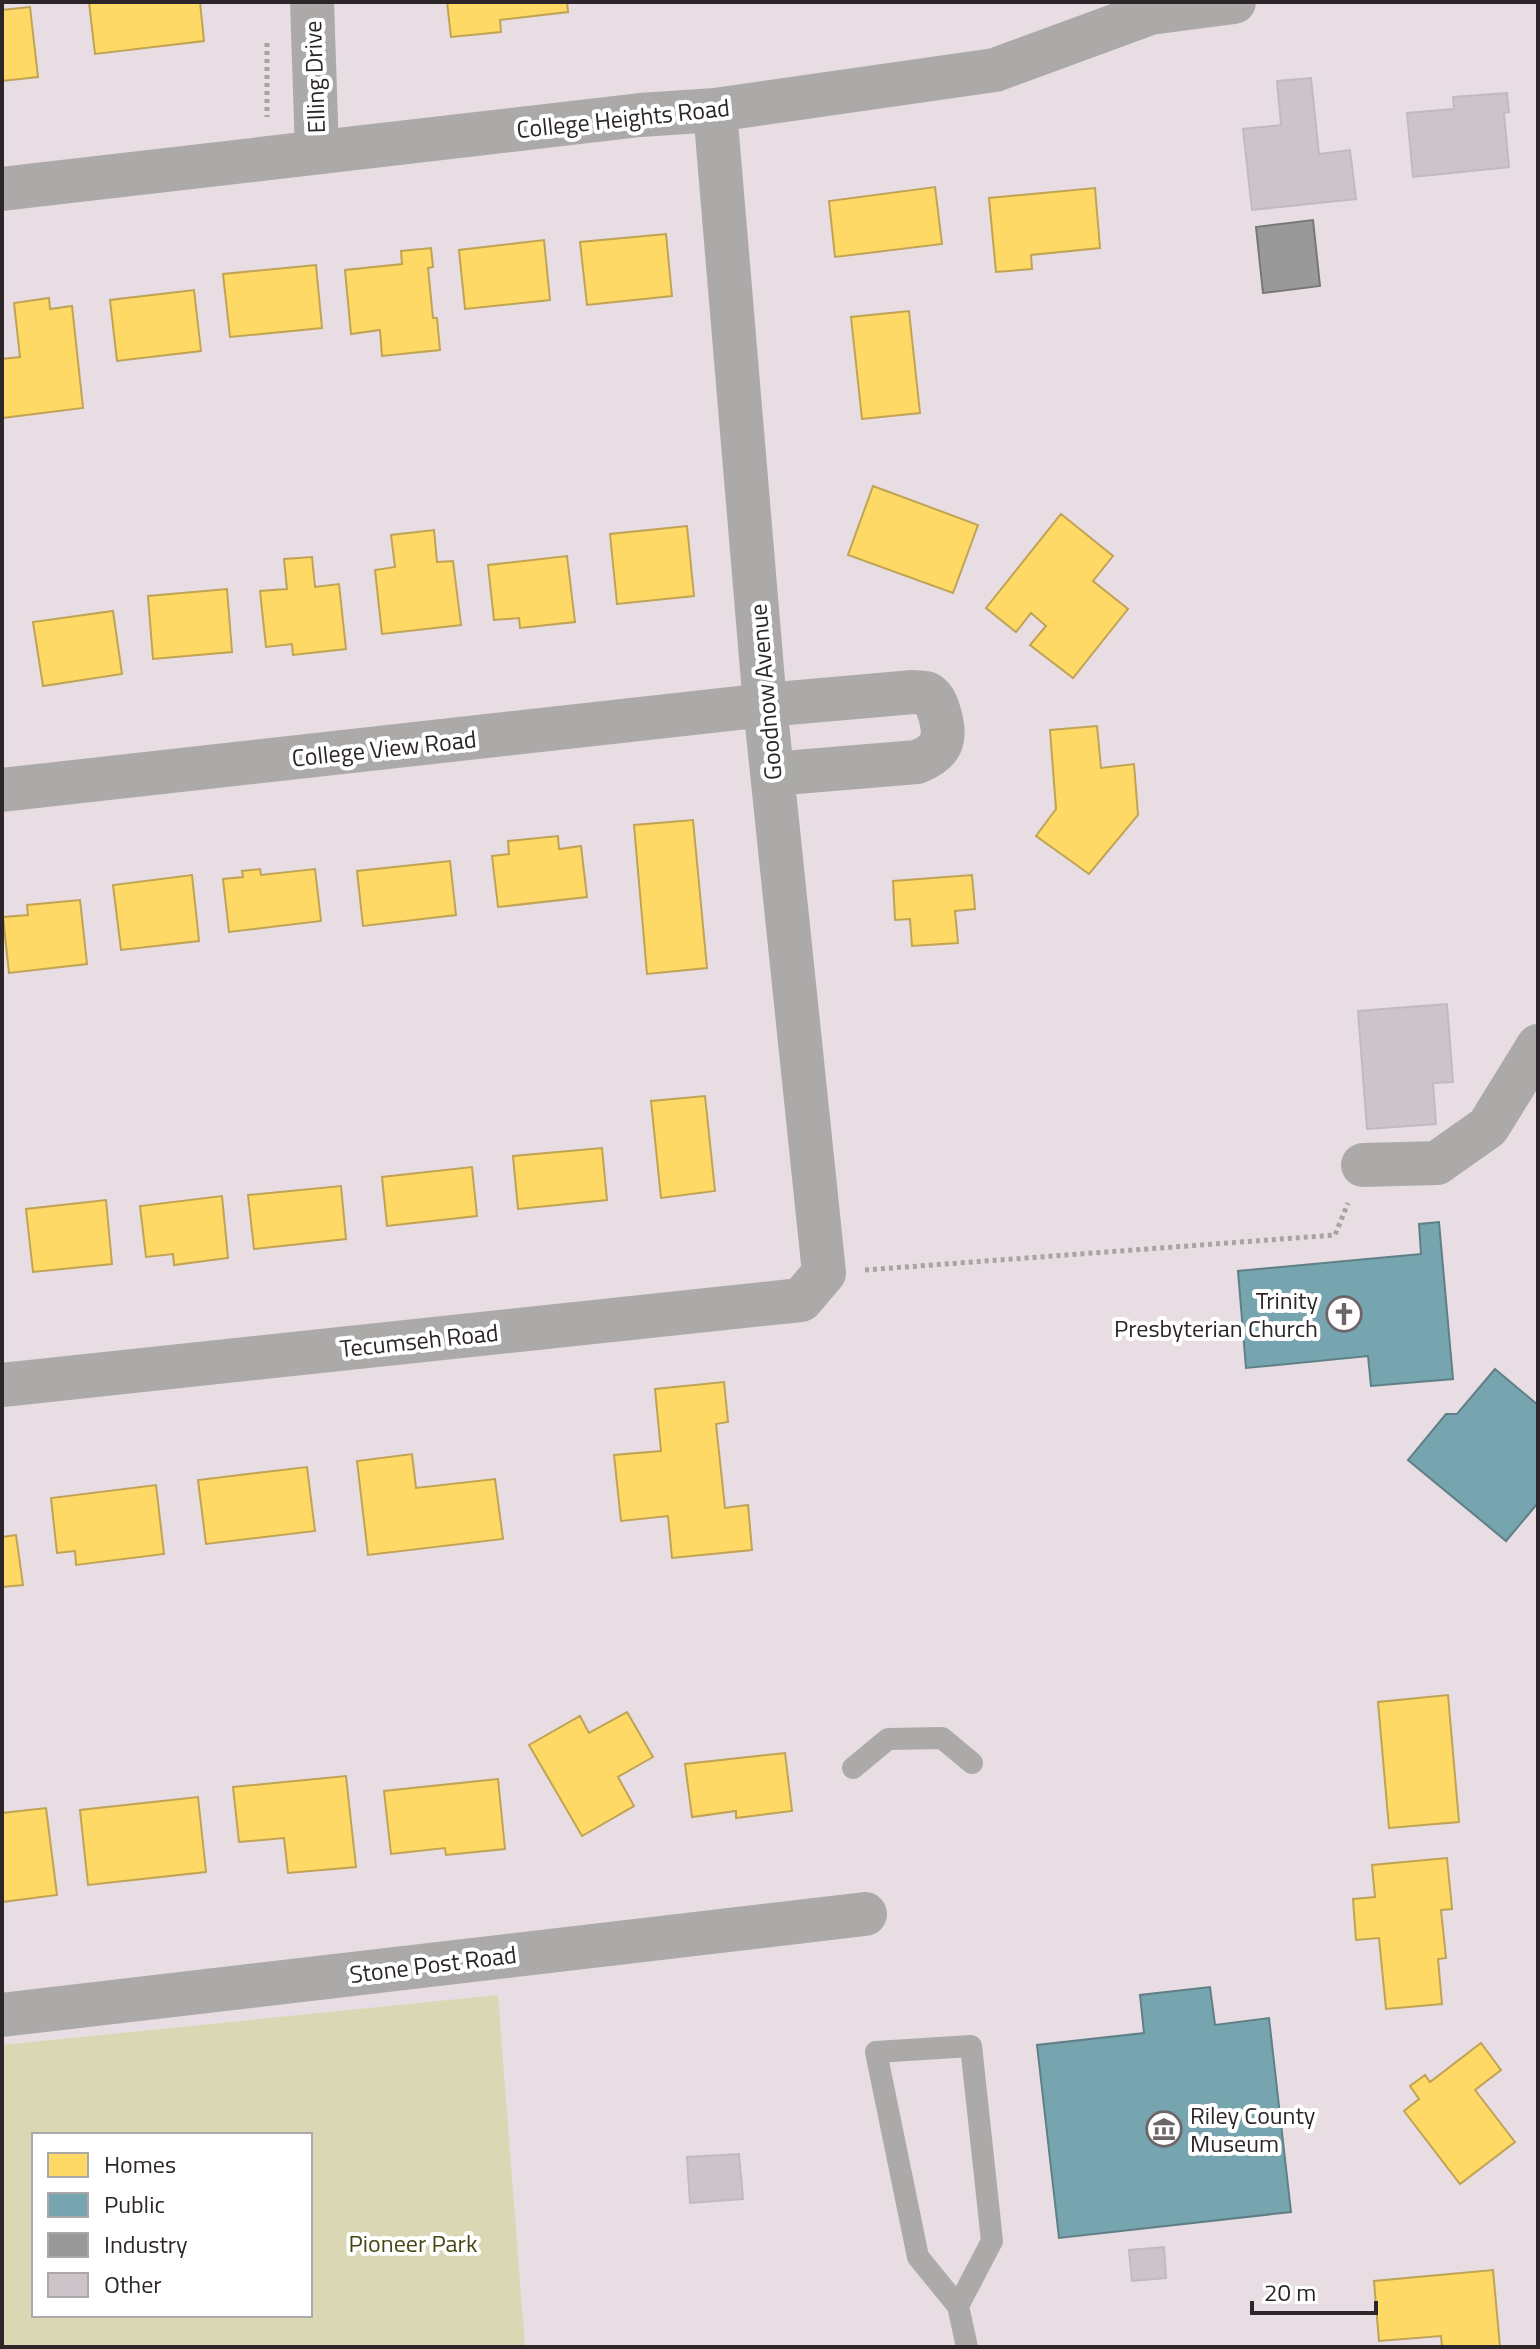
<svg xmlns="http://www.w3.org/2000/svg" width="1540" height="2349" viewBox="0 0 1540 2349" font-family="'Titillium Web',sans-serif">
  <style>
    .green { fill: #dad8b4; fill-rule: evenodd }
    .homes { fill: #ffd966; stroke: #c0a354; stroke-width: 2 }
    .public { fill: #76a5af; stroke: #607f87; stroke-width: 2 }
    .industry { fill: #999; stroke: #787677; stroke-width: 2 }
    .building { fill: #ccc4c9; stroke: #c2babf; stroke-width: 2 }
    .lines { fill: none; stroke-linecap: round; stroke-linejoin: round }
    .path { stroke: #a7a4a4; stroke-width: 5; stroke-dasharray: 4 4; stroke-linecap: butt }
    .service { stroke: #acaaa9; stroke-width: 22 }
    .minor { stroke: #acaaa9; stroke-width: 44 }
    .labels { text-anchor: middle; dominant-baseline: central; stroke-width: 8; stroke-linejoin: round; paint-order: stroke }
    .street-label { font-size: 24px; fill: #2c2529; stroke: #fff }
    .poi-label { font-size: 24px; fill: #2c2529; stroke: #fff; text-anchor: end }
    .park-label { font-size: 24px; fill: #454712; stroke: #fff }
  </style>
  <rect width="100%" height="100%" fill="#e7dde3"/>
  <path class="green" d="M498 1995 525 2347H2V2045ZM34 2135H310V2315H34Z"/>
  <path class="homes" d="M89 2H200L204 41 95 54Z
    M447 2H567L568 12 500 20 501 32 451 37Z
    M30 7 38 77 2 81V10Z
    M935 187 942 244 835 257 829 201Z
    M1095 188 1100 248 1031 255 1032 269 996 272 989 198Z
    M666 234 672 296 587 305 580 242Z
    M544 240 550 300 465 309 459 250Z
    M431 248 433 267 428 268 433 318H437L440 350 382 356 380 330 351 334 345 270 402 264 401 251Z
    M316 265 322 328 230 337 223 274Z
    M194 290 201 351 117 361 110 300Z
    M49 298 50 309 72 306 83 408 2 418V359L20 357 14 303Z
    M909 311 920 413 862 419 851 317Z
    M873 486 978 525 953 593 848 555Z
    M1061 514 1113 556 1093 581 1128 609 1073 678 1030 645 1046 626 1031 613 1016 632 986 608Z
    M687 526 694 596 617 604 610 534Z
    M434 530 437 562 453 561 461 625 382 634 375 570 395 567 391 535Z
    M567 556 575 622 520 628 519 618 494 620 488 565Z
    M312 557 315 587 339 584 346 649 293 655 292 644 266 647 260 591 287 589 284 559Z
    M227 589 232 652 153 659 148 596Z
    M113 611 122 674 43 686 33 622Z
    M1097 726 1101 768 1134 764 1138 815 1089 874 1036 836 1056 809 1050 730Z
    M693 820 707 968 647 974 634 825Z
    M558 836 559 849 581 846 587 897 498 907 492 856 509 854 508 841Z
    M450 861 456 915 363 926 357 871Z
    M260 869 261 875 315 869 321 921 229 932 223 879 243 877 242 871Z
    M192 875 199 941 121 950 113 885Z
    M972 875 975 909 955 911 958 943 912 946 910 919 895 920 893 881Z
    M80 900 87 964 9 973 3 917 28 915 27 905Z
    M705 1096 715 1191 661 1198 651 1101Z
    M602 1148 607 1200 518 1209 513 1156Z
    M472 1167 477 1216 387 1226 382 1177Z
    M341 1186 346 1239 254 1249 248 1195Z
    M222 1196 228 1258 174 1265 173 1254 146 1257 140 1206Z
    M106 1200 112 1264 33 1272 26 1209Z
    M724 1382 728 1422 716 1424 725 1508 748 1505 752 1550 672 1558 668 1516 621 1521 614 1455 661 1451 655 1389Z
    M412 1454 416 1488 495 1479 503 1539 368 1555 357 1461Z
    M307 1467 315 1531 206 1544 198 1480Z
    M156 1485 164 1554 76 1565 75 1551 57 1553 51 1498Z
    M16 1535 23 1585 2 1587V1537Z
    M1448 1695 1459 1822 1389 1828 1378 1702Z
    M627 1712 653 1757 618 1777 634 1806 582 1836 529 1745 580 1716 589 1733Z
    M785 1753 792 1811 736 1818V1811L692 1817 685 1764Z
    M346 1776 356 1867 288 1873 284 1838 239 1842 233 1787Z
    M498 1779 505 1849 446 1855 445 1848 391 1854 384 1791Z
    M198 1797 206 1872 88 1885 80 1810Z
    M46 1808 57 1895 2 1902V1813Z
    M1447 1858 1452 1909 1441 1910 1446 1958 1438 1959 1442 2004 1386 2009 1379 1938 1356 1940 1353 1899 1375 1897 1372 1865Z
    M1481 2043 1501 2070 1475 2090 1515 2142 1460 2184 1404 2111 1419 2099 1410 2086 1425 2075 1430 2082Z
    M1493 2270 1500 2347H1442L1441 2336 1379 2341 1374 2281Z"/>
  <path class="public" d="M1439 1222 1453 1379 1371 1386 1368 1356 1246 1368 1238 1271 1421 1254 1419 1224Z
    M1495 1369 1538 1405V1503L1506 1541 1408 1460 1446 1414H1457Z
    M1210 1987 1215 2025 1269 2018 1291 2212 1059 2238 1037 2045 1144 2033 1140 1995Z"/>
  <path class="industry" d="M1313 220 1320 286 1263 293 1256 227Z"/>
  <path class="building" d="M1311 78 1319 154 1350 150 1356 199 1252 210 1243 129 1281 125 1277 81Z
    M1507 93 1509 112 1504 113 1509 167 1413 177 1407 113 1454 109 1453 97Z
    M1447 1004 1453 1082 1433 1083 1436 1124 1367 1129 1358 1011Z
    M739 2154 743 2199 690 2203 687 2157Z
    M1164 2247 1166 2278 1132 2281 1129 2250Z"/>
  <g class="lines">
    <path class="path" d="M267 43V117
      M865 1270 1335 1235 1348 1203"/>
    <path class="service" d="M853 1768 888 1739 942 1738 972 1763
      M958 2306 992 2241 971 2046 876 2052 918 2257 958 2306 967 2347"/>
    <path class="minor" d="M312 2 317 152
      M2 189 640 115 715 110 995 70 1150 13 1234 2
      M2 790 765 705 913 692C914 692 925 693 926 693 933 696 936 703 938 709 947 736 945 751 917 762L772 774
      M1363 1165 1437 1163 1488 1127 1538 1046
      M2 1385 801 1300 824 1273 765 705 715 110
      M2 2015 865 1914"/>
  </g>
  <defs>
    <symbol id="church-ring" viewBox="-11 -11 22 22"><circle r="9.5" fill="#fff" stroke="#6d656a" stroke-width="1.5"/><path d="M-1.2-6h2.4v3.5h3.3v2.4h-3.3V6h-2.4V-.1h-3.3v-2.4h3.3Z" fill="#6d656a"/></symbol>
    <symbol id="museum-ring" viewBox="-11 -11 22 22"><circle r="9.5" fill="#fff" stroke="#6d656a" stroke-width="1.5"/><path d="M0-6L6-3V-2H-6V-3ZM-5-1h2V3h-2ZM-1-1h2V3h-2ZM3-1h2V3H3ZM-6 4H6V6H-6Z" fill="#6d656a"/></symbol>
  </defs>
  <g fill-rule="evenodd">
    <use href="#church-ring" x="1324" y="1294" width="40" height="40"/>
    <use href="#museum-ring" x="1144" y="2109" width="40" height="40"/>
  </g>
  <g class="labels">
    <g class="street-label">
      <text transform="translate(314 77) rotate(-92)">Elling Drive</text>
      <text transform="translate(623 118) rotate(-6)">College Heights Road</text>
      <text transform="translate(765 692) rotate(-95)">Goodnow Avenue</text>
      <text transform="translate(384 748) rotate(-6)">College View Road</text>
      <text transform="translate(419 1340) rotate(-6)">Tecumseh Road</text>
      <text transform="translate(433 1964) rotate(-7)">Stone Post Road</text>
    </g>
    <g class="poi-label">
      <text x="1318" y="1300">Trinity<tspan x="1318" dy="28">Presbyterian Church</tspan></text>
      <text x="1190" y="2115" text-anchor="start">Riley County<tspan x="1190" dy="28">Museum</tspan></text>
    </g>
    <g class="park-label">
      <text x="413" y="2243">Pioneer Park</text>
    </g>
  </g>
  <rect width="1540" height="2349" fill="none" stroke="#2c2529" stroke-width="8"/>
  <rect x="32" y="2133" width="280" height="184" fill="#ffffff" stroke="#aba8a9" stroke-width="2"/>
  <rect x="48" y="2153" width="40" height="24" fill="#ffd966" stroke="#aba8a9" stroke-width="2"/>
  <text x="104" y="2173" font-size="24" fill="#2c2529">Homes</text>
  <rect x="48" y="2193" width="40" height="24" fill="#76a5af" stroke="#aba8a9" stroke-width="2"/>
  <text x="104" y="2213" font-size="24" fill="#2c2529">Public</text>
  <rect x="48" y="2233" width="40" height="24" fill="#999999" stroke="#aba8a9" stroke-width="2"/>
  <text x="104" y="2253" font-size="24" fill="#2c2529">Industry</text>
  <rect x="48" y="2273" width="40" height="24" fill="#ccc4c9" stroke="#aba8a9" stroke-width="2"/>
  <text x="104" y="2293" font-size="24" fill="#2c2529">Other</text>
  <path d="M1252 2301v12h124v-12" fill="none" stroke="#2c2529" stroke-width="4"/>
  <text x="1264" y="2301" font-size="24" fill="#2c2529" stroke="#ffffff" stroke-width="6" paint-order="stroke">20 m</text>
</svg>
